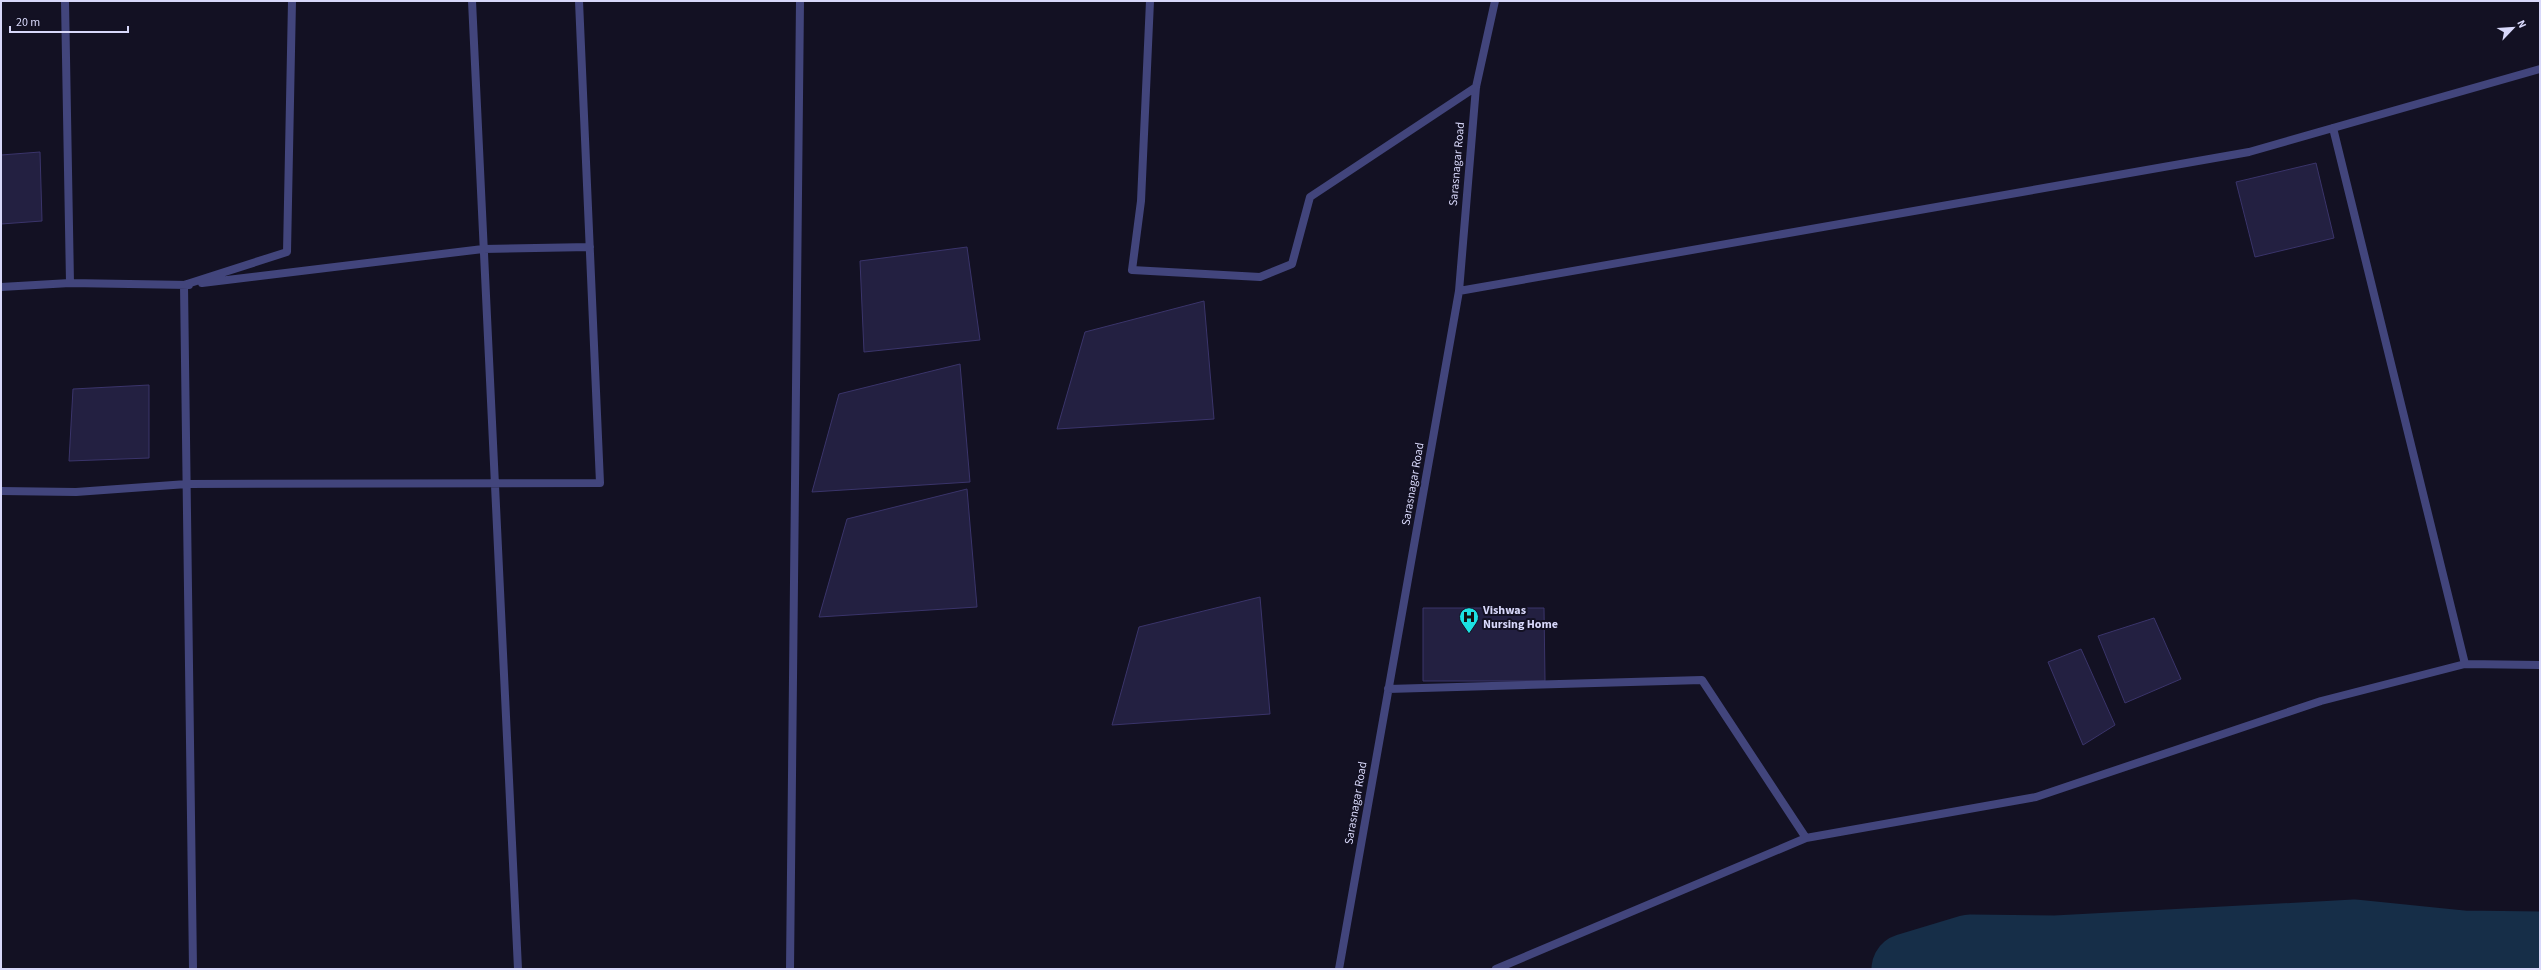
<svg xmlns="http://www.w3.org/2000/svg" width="2541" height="970" viewBox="0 0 2541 970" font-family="'Source Sans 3',sans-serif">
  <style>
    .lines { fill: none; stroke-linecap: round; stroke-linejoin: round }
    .river { stroke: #162e48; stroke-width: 71 }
    .building { fill: #232041; stroke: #3a346a }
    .street { stroke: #42457c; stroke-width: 8 }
    .labels { text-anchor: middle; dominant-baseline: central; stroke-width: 4; stroke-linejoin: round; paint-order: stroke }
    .street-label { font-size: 12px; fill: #d8d8fa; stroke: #131123 }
    .poi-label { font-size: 12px; font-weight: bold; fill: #d8d8fa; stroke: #131123; text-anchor: start }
  </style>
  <rect width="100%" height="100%" fill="#131123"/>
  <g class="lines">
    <path class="river" d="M1907 969 1970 950 2056 951 2355 935 2463 946 2540 947"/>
  </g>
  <path class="building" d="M40 152 42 221 1 224V155Z
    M2316 163 2334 238 2255 257 2236 182Z
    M967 247 980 340 864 352 860 261Z
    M1204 301 1214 419 1057 429 1085 332Z
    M960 364 970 482 812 492 839 394Z
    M149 385V458L69 461 73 389Z
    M967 489 977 607 819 617 847 519Z
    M1260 597 1270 714 1112 725 1139 627Z
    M1423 608H1544L1545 681H1423Z
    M2154 618 2181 679 2125 703 2098 636Z
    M2081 649 2115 725 2083 745 2048 662Z"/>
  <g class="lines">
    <path class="street" d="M65 1 70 283
      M472 1 518 969
      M1150 1 1141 201 1132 270 1260 277 1292 264 1310 197 1476 87
      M202 283 483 249 590 247
      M1 287 70 283 189 285
      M1459 291 2249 152 2540 69
      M1 491 76 492 187 484 600 483 579 1
      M2465 664 2540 665
      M1388 689 1702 680 1806 838 2036 797 2321 701 2465 664 2333 128
      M193 969 184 285 287 252 292 1
      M790 969 800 1
      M1339 969 1459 291 1476 87 1495 1
      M1496 969 1806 838"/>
  </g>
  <defs>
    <symbol id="hospital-pin" viewBox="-11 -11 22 30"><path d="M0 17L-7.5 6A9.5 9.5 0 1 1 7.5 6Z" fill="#1ce1e2" stroke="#131123"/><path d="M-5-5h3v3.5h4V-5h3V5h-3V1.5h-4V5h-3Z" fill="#111"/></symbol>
  </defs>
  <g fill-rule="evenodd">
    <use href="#hospital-pin" x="1458" y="606" width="22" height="30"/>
  </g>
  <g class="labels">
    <g class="street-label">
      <text transform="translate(1457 164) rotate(-85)">Sarasnagar Road</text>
      <text transform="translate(1413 484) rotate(-80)">Sarasnagar Road</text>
      <text transform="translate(1356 803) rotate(-80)">Sarasnagar Road</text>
    </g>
    <g class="poi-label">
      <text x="1483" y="610">Vishwas<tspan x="1483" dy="14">Nursing Home</tspan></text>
    </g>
  </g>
  <rect width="2541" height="970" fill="none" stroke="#d8d8fa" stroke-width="4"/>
  <g transform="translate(2513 28) rotate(65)" stroke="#131123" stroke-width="3" paint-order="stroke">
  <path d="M0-3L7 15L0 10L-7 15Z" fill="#d8d8fa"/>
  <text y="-6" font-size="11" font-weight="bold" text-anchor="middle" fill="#d8d8fa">N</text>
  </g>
  <path d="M10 26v6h118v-6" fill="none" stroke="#d8d8fa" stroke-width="2"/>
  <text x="16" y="26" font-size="12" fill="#d8d8fa" stroke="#131123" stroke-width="3" paint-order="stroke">20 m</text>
</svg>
